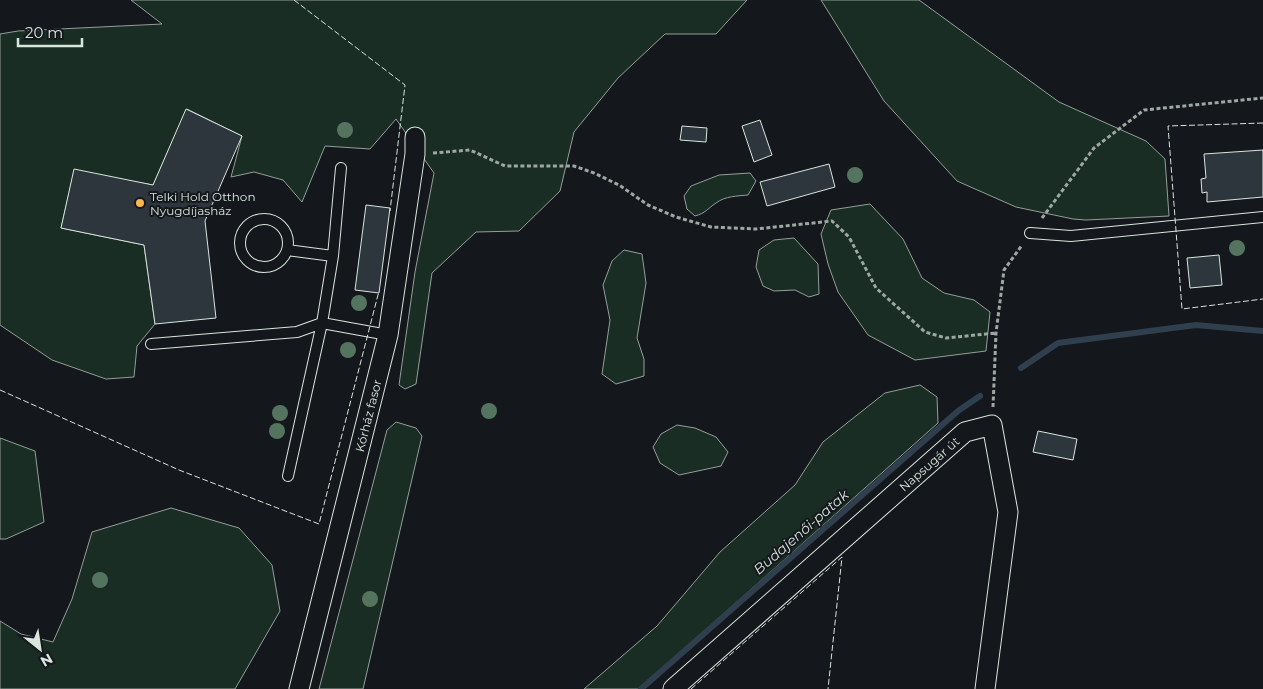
<svg xmlns="http://www.w3.org/2000/svg" width="1263" height="689" viewBox="0 0 1263 689" font-family="Montserrat,sans-serif">
  <style>
    .green { fill: #1a2d24; stroke: #939e99 }
    .lines { fill: none; stroke-linecap: round; stroke-linejoin: round }
    .stream { stroke: #2f3f4d; stroke-width: 6 }
    .building { fill: #2c363c; stroke: #d8e6dc }
    .lane-casing { stroke: #d8e6dc; stroke-width: 12 }
    .street-casing { stroke: #d8e6dc; stroke-width: 21 }
    .path { stroke: #9da8a2; stroke-width: 3; stroke-dasharray: 4 2.5; stroke-linecap: butt }
    .lane { stroke: #14181c; stroke-width: 10 }
    .street { stroke: #14181c; stroke-width: 19 }
    .fence { stroke: #d8e6dc; stroke-width: 1; stroke-dasharray: 6 2.5; stroke-linecap: butt }
    .tree { fill: #55745f }
    .poi-dot { fill: #ffb74d; stroke: #14181c; stroke-width: 2 }
    .labels { text-anchor: middle; dominant-baseline: central; stroke-width: 4; stroke-linejoin: round; paint-order: stroke }
    .poi-label { font-size: 12px; fill: #d8e6dc; stroke: #14181c; text-anchor: start }
    .street-label { font-size: 12px; fill: #d8e6dc; stroke: #14181c }
    .water-label { font-size: 14px; font-style: italic; fill: #d8e6dc; stroke: #14181c }
  </style>
  <rect width="100%" height="100%" fill="#14181c"/>
  <path class="green" d="M131 0H747L716 34H665L618 78 574 132 560 191 519 231 476 232 432 273 416 384 405 389 399 385 415 272 434 173 396 119 370 149 325 146 302 202 283 180 254 172 231 177 242 136 187 109 153 185 74 171 61 228 144 245 155 324 137 346 134 377 106 379 52 360 0 325V34L18 31 162 24Z
    M821 0H919L1059 102 1146 141 1165 159 1169 216 1086 220 1073 219 1016 207 957 181 884 101Z
    M750 173 756 181 748 195C738 196 725 196 716 203 707 209 706 213 695 216L687 209 684 196 691 186 719 175Z
    M870 204 903 239 922 278 944 293 974 300 990 312 986 351 915 360 868 335 838 292 828 264 821 234 831 210Z
    M794 238 818 264 819 294 809 297 795 290 774 291 763 286 756 267 759 250 774 240Z
    M624 250 642 254 646 283 637 338 644 359V376L616 384 602 374 610 320 603 285 612 261Z
    M920 385 937 397 938 423 639 689H584L657 626 720 552 795 485 823 442 885 393Z
    M396 422 416 428 422 436 363 689H319L387 430Z
    M677 425 695 428 716 437 728 452 721 466 679 475 660 463 653 447 661 434Z
    M0 438 35 451 44 522 6 539H0Z
    M171 508 239 528 272 565 280 611 235 689H0V621L21 634 53 642 72 599 92 532Z"/>
  <g class="lines">
    <path class="stream" d="M1021 368 1058 343 1196 325 1263 331
      M641 689 958 411 980 396"/>
  </g>
  <path class="building" d="M186 109 242 136 205 221 216 318 155 324 144 245 61 228 74 169 153 185Z
    M760 120 772 155 754 162 742 126Z
    M682 126 707 128 706 142 680 140Z
    M1263 150V197L1207 202V192L1202 193 1201 179 1206 178 1204 154Z
    M829 164 835 187 767 206 760 182Z
    M366 205 390 208 379 293 355 290Z
    M1219 255 1222 285 1190 288 1187 258Z
    M1038 431 1077 439 1073 460 1033 452Z"/>
  <g class="lines">
    <defs>
      <path id="lane" d="M240 243a24 24 0 1 1 48 0a24 24 0 1 1-48 0Z
        M1030 233 1071 236 1263 217
        M287 250 333 256
        M151 344 297 332 322 323 388 335
        M288 476 322 323 333 256 341 168"/>
      <g id="street">
        <path id="s1" d="M299 689 388 335 415 154V137"/>
        <path id="s2" d="M673 689 965 432 992 425 1008 512 985 689"/>
      </g>
    </defs>
    <use href="#lane" class="lane-casing"/>
    <use href="#street" class="street-casing"/>
    <path class="path" d="M433 153 470 150 505 166H574L594 173 619 185 648 205 676 217 711 227 756 229 832 221 849 237 876 288 925 332 946 338 996 333
      M1042 218 1094 148 1144 110 1263 98
      M993 407 996 333 1004 270 1022 245"/>
    <use href="#lane" class="lane"/>
    <use href="#street" class="street"/>
    <path class="fence" d="M294 0 405 85 390 211
      M1263 123 1168 126 1182 309 1263 299
      M0 390 179 470 319 524 379 291
      M691 689 842 557 828 689"/>
  </g>
  <g class="tree">
    <circle cx="345" cy="130" r="8"/>
    <circle cx="855" cy="175" r="8"/>
    <circle cx="1237" cy="248" r="8"/>
    <circle cx="359" cy="303" r="8"/>
    <circle cx="348" cy="350" r="8"/>
    <circle cx="489" cy="411" r="8"/>
    <circle cx="280" cy="413" r="8"/>
    <circle cx="277" cy="431" r="8"/>
    <circle cx="100" cy="580" r="8"/>
    <circle cx="370" cy="599" r="8"/>
  </g>
  <circle class="poi-dot" cx="140" cy="203" r="5"/>
  <g class="labels">
    <g class="poi-label">
      <text x="150" y="196">Telki Hold Otthon<tspan x="150" dy="14">Nyugdíjasház</tspan></text>
    </g>
    <g class="street-label">
      <text stroke="none"><textPath href="#s1" startOffset="282">Kórház fasor</textPath></text>
      <text stroke="none"><textPath href="#s2" startOffset="341">Napsugár út</textPath></text>
    </g>
    <g class="water-label">
      <text transform="translate(801 532) rotate(-41)">Budajenői-patak</text>
    </g>
  </g>
  <g transform="translate(40 649) rotate(150)" stroke="#14181c" stroke-width="4" paint-order="stroke">
  <path d="M0-4L9 19L0 12L-9 19Z" fill="#d8e6dc"/>
  <text y="-8" font-size="14" font-weight="bold" text-anchor="middle" fill="#d8e6dc">N</text>
  </g>
  <path d="M18 38v8h64v-8" fill="none" stroke="#d8e6dc" stroke-width="2.5"/>
  <text x="25" y="38" font-size="15" fill="#d8e6dc" stroke="#14181c" stroke-width="4" paint-order="stroke">20 m</text>
</svg>
